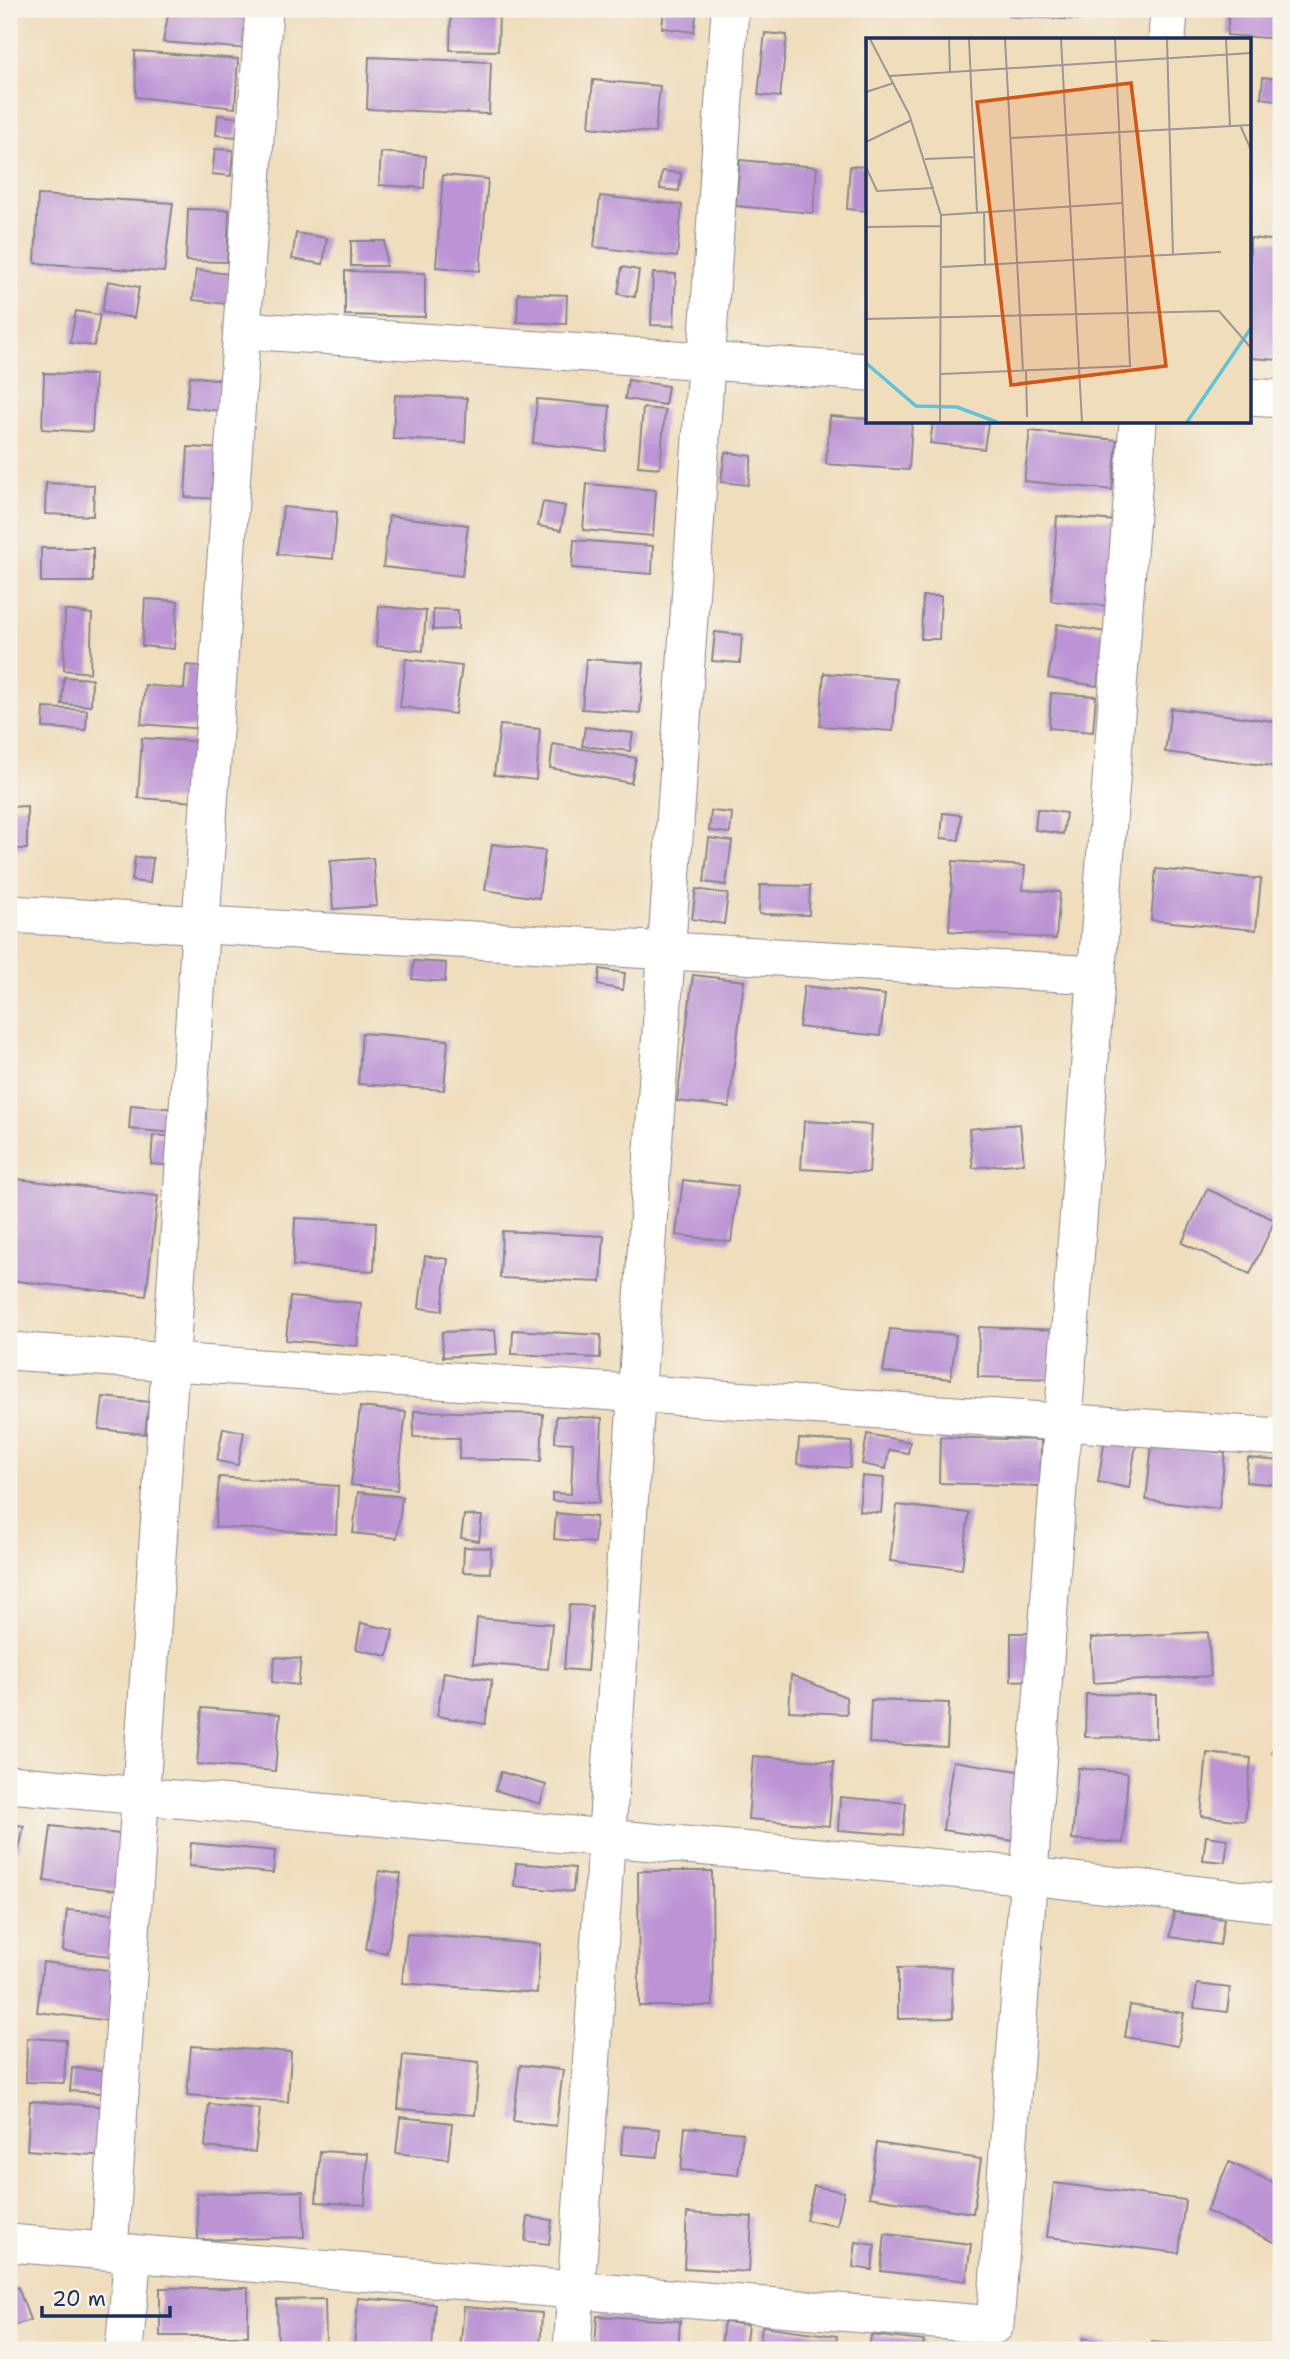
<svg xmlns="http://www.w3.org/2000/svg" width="1290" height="2359" viewBox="0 0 1290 2359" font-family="'Shantell Sans',sans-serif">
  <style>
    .building { fill: #bc94d5 }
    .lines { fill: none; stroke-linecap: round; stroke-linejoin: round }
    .street-casing { stroke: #85868d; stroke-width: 39 }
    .street { stroke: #fff; stroke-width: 37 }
    .inset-river { fill: none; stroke: #5dc4db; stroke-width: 3.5 }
    .inset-road { fill: none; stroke: #9a9796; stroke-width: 2 }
    .view { fill: #d45514; fill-opacity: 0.15; stroke: #d45514; stroke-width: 3.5 }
    .inset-edge { fill: none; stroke: #1b2f5e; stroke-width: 3.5 }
  </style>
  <rect width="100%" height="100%" fill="#f7f3e8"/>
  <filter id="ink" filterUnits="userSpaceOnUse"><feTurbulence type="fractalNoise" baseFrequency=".0143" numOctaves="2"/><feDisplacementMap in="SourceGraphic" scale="14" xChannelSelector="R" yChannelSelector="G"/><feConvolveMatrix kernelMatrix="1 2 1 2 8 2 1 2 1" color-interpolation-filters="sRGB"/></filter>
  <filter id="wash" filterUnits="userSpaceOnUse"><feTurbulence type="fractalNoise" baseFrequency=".00686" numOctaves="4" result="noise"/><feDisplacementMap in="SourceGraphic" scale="28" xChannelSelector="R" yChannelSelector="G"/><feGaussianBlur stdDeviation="1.57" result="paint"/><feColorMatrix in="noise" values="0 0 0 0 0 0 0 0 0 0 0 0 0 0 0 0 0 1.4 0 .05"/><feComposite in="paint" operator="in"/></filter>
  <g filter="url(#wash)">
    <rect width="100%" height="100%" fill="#efddbc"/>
    <g id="blocks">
      <path class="building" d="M169 9H246L248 49 163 42Z
        M451 9H499L498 51 450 50Z
        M664 9H697L694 32 662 28Z
        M1008 9H1084L1083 20 1008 16Z
        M1229 9H1281V39L1227 35Z
        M765 33 787 35 780 97 758 95Z
        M135 51 238 59 235 108 136 97Z
        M369 57 491 62 489 114 367 109Z
        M1263 77 1281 79V101L1261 98Z
        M593 80 660 86 655 133 589 127Z
        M218 115 239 118 236 137 216 135Z
        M215 149 233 150 231 176 212 174Z
        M381 152 426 156 424 188 379 185Z
        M740 160 817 167 813 213 736 206Z
        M850 166 868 167V211L847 209Z
        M662 171 681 173 679 191 660 189Z
        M443 175 488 179 480 271 436 267Z
        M38 195 173 203 164 272 35 263Z
        M600 196 682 205 677 257 594 247Z
        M188 209 229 210 227 262 186 261Z
        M296 233 327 238 323 264 292 259Z
        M1250 238 1281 241V360L1250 358Z
        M351 241H385L386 266H351Z
        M622 267 639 270 635 297 618 294Z
        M196 270 230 274 226 304 193 300Z
        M345 271 425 273V317L345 315Z
        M653 273 676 274 674 326 651 325Z
        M108 281 139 287 134 318 102 312Z
        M518 293 567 295 566 324 517 322Z
        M76 311 100 315 94 346 70 343Z
        M44 373 95 375 92 432 42 429Z
        M190 376 223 380 220 411 186 407Z
        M628 380 668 386 665 405 625 399Z
        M395 395 467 398 465 442 393 439Z
        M537 399 610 406 606 451 533 443Z
        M643 408 665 410 660 468 638 466Z
        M830 416 868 419V422H912L909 470 826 464Z
        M933 422 988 423 984 449 930 443Z
        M1030 431 1117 440 1112 490 1024 481Z
        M188 447 223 449 220 499 185 497Z
        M725 452 752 456 748 485 721 482Z
        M46 483 94 485 93 516 45 514Z
        M587 484 656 490 653 536 583 530Z
        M543 502 565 506 561 530 538 526Z
        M283 507 337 512 333 559 278 554Z
        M389 516 468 525 462 576 383 567Z
        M1057 516 1116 521 1109 606 1051 601Z
        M574 540 653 546 652 574 572 568Z
        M41 548H93V582H41Z
        M923 596H941L939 639H921Z
        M145 599 178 601 174 649 142 646Z
        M379 606 426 611 423 651 376 646Z
        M433 609 458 610V629L433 630Z
        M65 610 92 614 90 673 64 670Z
        M1057 624 1106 632 1097 686 1048 678Z
        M715 632 742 635 740 663 712 661Z
        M406 659 462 666 455 714 400 707Z
        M586 659 644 663 640 713 582 709Z
        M186 665 210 667 203 729 141 724 145 685 184 689Z
        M824 673 897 679 893 731 820 726Z
        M64 677 92 679 91 706 62 704Z
        M1051 693 1096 696 1093 732 1049 728Z
        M44 708 87 710 86 730 43 728Z
        M1171 708 1281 722 1279 767 1165 752Z
        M500 725 540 729 536 780 494 775Z
        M585 727 633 733 630 751 582 746Z
        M142 738 202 742 198 802 138 798Z
        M553 744 636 758 631 783 550 768Z
        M27 806V849H9V807Z
        M1037 809 1066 813 1063 834 1035 830Z
        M711 811 732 813 730 833 709 831Z
        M943 813 961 815 959 840 941 838Z
        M709 838 732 841 726 885 704 882Z
        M492 844 545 851 539 898 485 890Z
        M135 857 153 858 150 883 132 881Z
        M373 858 377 906 333 909 330 861Z
        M953 861 1025 866 1023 890 1060 892 1056 939 949 931Z
        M1156 869 1261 879 1256 930 1151 920Z
        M760 885 810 886 809 915 759 914Z
        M696 889 728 894 724 924 692 919Z
        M414 961 446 963 445 982 412 979Z
        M600 969 625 973 623 990 598 985Z
        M693 975 744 981 729 1107 677 1101Z
        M804 986 885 995 880 1036 799 1027Z
        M362 1033 448 1040 444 1090 358 1084Z
        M131 1105 176 1109 174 1133 129 1129Z
        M804 1121 872 1125 869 1173 801 1169Z
        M1020 1124 1024 1163 973 1168 969 1129Z
        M153 1135 177 1137 174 1166 151 1164Z
        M9 1178 158 1196 146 1296 9 1280Z
        M683 1180 738 1186 731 1242 676 1235Z
        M1207 1189 1275 1220 1250 1274 1182 1243Z
        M295 1218 376 1222 374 1271 293 1266Z
        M502 1231 604 1236 601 1282 500 1278Z
        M425 1256 448 1259 442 1311 419 1308Z
        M290 1297 361 1303 357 1346 286 1340Z
        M979 1327 1059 1330 1058 1379 978 1377Z
        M890 1329 956 1335 951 1379 883 1372Z
        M495 1330 497 1354 443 1357 442 1332Z
        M513 1330 601 1335 600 1358 512 1354Z
        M103 1397 149 1402 145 1434 99 1429Z
        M360 1407 406 1412 397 1490 351 1485Z
        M414 1411 543 1414 541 1461 459 1459 460 1438 413 1437Z
        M556 1416 602 1418 599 1503 552 1501V1493L571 1494 573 1443 555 1442Z
        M223 1428 244 1432 238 1465 217 1461Z
        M867 1434 910 1442 908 1453 889 1450 886 1469 862 1464Z
        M940 1437 1041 1440 1040 1486 939 1483Z
        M799 1439 852 1442 850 1468 797 1464Z
        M1105 1439 1136 1445 1129 1488 1098 1482Z
        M1152 1444 1225 1453 1219 1509 1146 1500Z
        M1248 1458 1281 1461V1485L1246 1482Z
        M862 1476 884 1478 881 1513 859 1511Z
        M219 1477 338 1486 336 1534 215 1527Z
        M358 1492 402 1497 397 1538 353 1533Z
        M897 1505 969 1513 962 1569 890 1561Z
        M556 1513 596 1517 594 1543 554 1539Z
        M464 1515 482 1516 479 1541 461 1538Z
        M464 1547 491 1548 490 1573 463 1572Z
        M569 1605 592 1606 587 1671 564 1669Z
        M477 1618 552 1624 548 1669 473 1663Z
        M361 1623 393 1630 388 1656 356 1649Z
        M1208 1632 1211 1676 1093 1683 1091 1638Z
        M1011 1633H1034V1680L1011 1681Z
        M275 1657 301 1659 298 1685 272 1682Z
        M444 1672 492 1680 485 1724 437 1716Z
        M791 1675 846 1697 847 1714 789 1711Z
        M1086 1694 1156 1695V1738L1085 1737Z
        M871 1700 949 1703 947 1747 869 1743Z
        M202 1708 280 1714 275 1771 197 1764Z
        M1281 1725V1756L1272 1753Z
        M1207 1753 1251 1758 1245 1821 1201 1816Z
        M753 1756 834 1762 829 1826 748 1819Z
        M953 1761 1025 1772 1014 1841 943 1830Z
        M1078 1768 1128 1773 1123 1843 1072 1839Z
        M501 1772 546 1785 540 1804 495 1790Z
        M840 1797 906 1803 903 1835 838 1830Z
        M9 1823 24 1826 19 1849 9 1847Z
        M51 1826 128 1835 121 1891 44 1881Z
        M1206 1836 1228 1839 1225 1862 1203 1860Z
        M191 1843 275 1851 273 1873 189 1866Z
        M516 1863 575 1868 573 1892 514 1886Z
        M379 1871 401 1874 387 1953 366 1949Z
        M638 1871H712L713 2006H639Z
        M67 1910 125 1915 121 1957 63 1951Z
        M1174 1912 1224 1919 1220 1945 1170 1937Z
        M407 1934 540 1944 537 1993 402 1983Z
        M43 1962 117 1971 111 2021 37 2012Z
        M951 1967 953 2018 898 2019V1968Z
        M1197 1984 1230 1988 1227 2012 1194 2008Z
        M1130 2005 1184 2013 1178 2046 1125 2037Z
        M27 2038 66 2040 64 2083 26 2082Z
        M191 2046 291 2052 288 2102 187 2095Z
        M403 2055 479 2062 475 2115 398 2109Z
        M520 2065 563 2070 556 2126 513 2121Z
        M72 2068 117 2071 116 2094 70 2091Z
        M30 2101 110 2107 106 2156 27 2150Z
        M209 2104 260 2109 255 2152 205 2147Z
        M400 2117 452 2123 448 2159 396 2153Z
        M623 2126 660 2129 657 2157 621 2154Z
        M685 2127 743 2133 738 2175 681 2170Z
        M877 2143 981 2159 973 2213 869 2197Z
        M320 2151 368 2154 365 2205 316 2202Z
        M1229 2162 1281 2186V2245L1206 2211Z
        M1054 2183 1185 2200 1179 2253 1047 2237Z
        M814 2186 844 2192 837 2226 806 2220Z
        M303 2191 304 2237 198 2240 197 2194Z
        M687 2213 752 2217 749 2272 684 2268Z
        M528 2217 552 2220 549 2244 525 2241Z
        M885 2234 971 2244 966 2281 881 2271Z
        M856 2242 875 2245 872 2270 853 2267Z
        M18 2287 30 2320 9 2327V2290Z
        M160 2288H248V2336H160Z
        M358 2298 435 2304 432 2350 354 2348Z
        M325 2299 326 2345 278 2346 277 2300Z
        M464 2307 542 2313 540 2350H460Z
        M597 2316 680 2321 678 2350H595Z
        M724 2322 748 2325 745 2349 721 2346Z
        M762 2326 837 2336 835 2350H759Z
        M871 2335 924 2341 922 2350H869Z
        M1083 2338 1135 2347V2350H1081Z
        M1152 2342 1220 2348V2350H1151Z
        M933 2345 976 2348V2350H933Z"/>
    </g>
  </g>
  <g filter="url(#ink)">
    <use href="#blocks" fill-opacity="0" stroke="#85868d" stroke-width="2"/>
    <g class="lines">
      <defs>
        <path id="street" d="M1167 40 1169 9
          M242 330 868 372
          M1250 397 1281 399
          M9 914 1097 975
          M9 1351 1281 1437
          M9 1784 1029 1876 1281 1904
          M9 2243 995 2325 1138 422
          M109 2251 264 9
          M124 2350 133 2253
          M572 2350 730 9"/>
      </defs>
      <use href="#street" class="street-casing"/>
      <use href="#street" class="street"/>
    </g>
  </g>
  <g transform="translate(866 38)">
    <rect width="385" height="385" fill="#efddbc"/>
    <path class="inset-river" d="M0 325 50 368 91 369 131 384M321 384 385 290"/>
    <path class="inset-road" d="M4 1 43 76 75 177 74 384M83 1 84 34M103 1 111 175M139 1 157 333M195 1 216 384M301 1 307 217M360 1 364 88M24 38 385 15M0 54 28 45M374 87 385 112M145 100 385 87M0 104 46 82M59 121 108 119M0 129 11 153 68 150M118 174 119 227M75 177 257 165M0 189 75 188M76 229 355 214M0 281 353 273 385 310M160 333 161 379M75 336 264 328 249 1"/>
    <path class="view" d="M265 45 300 328 145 347 111 64Z"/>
    <rect width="385" height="385" class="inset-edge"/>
  </g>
  <rect width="1290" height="2359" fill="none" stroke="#f7f3e8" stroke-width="35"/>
  <path d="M42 2306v10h128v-10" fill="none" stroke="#1b2f5e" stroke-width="3.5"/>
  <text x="52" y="2306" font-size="21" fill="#1b2f5e" stroke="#f7f3e8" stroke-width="5" paint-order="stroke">20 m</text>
</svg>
